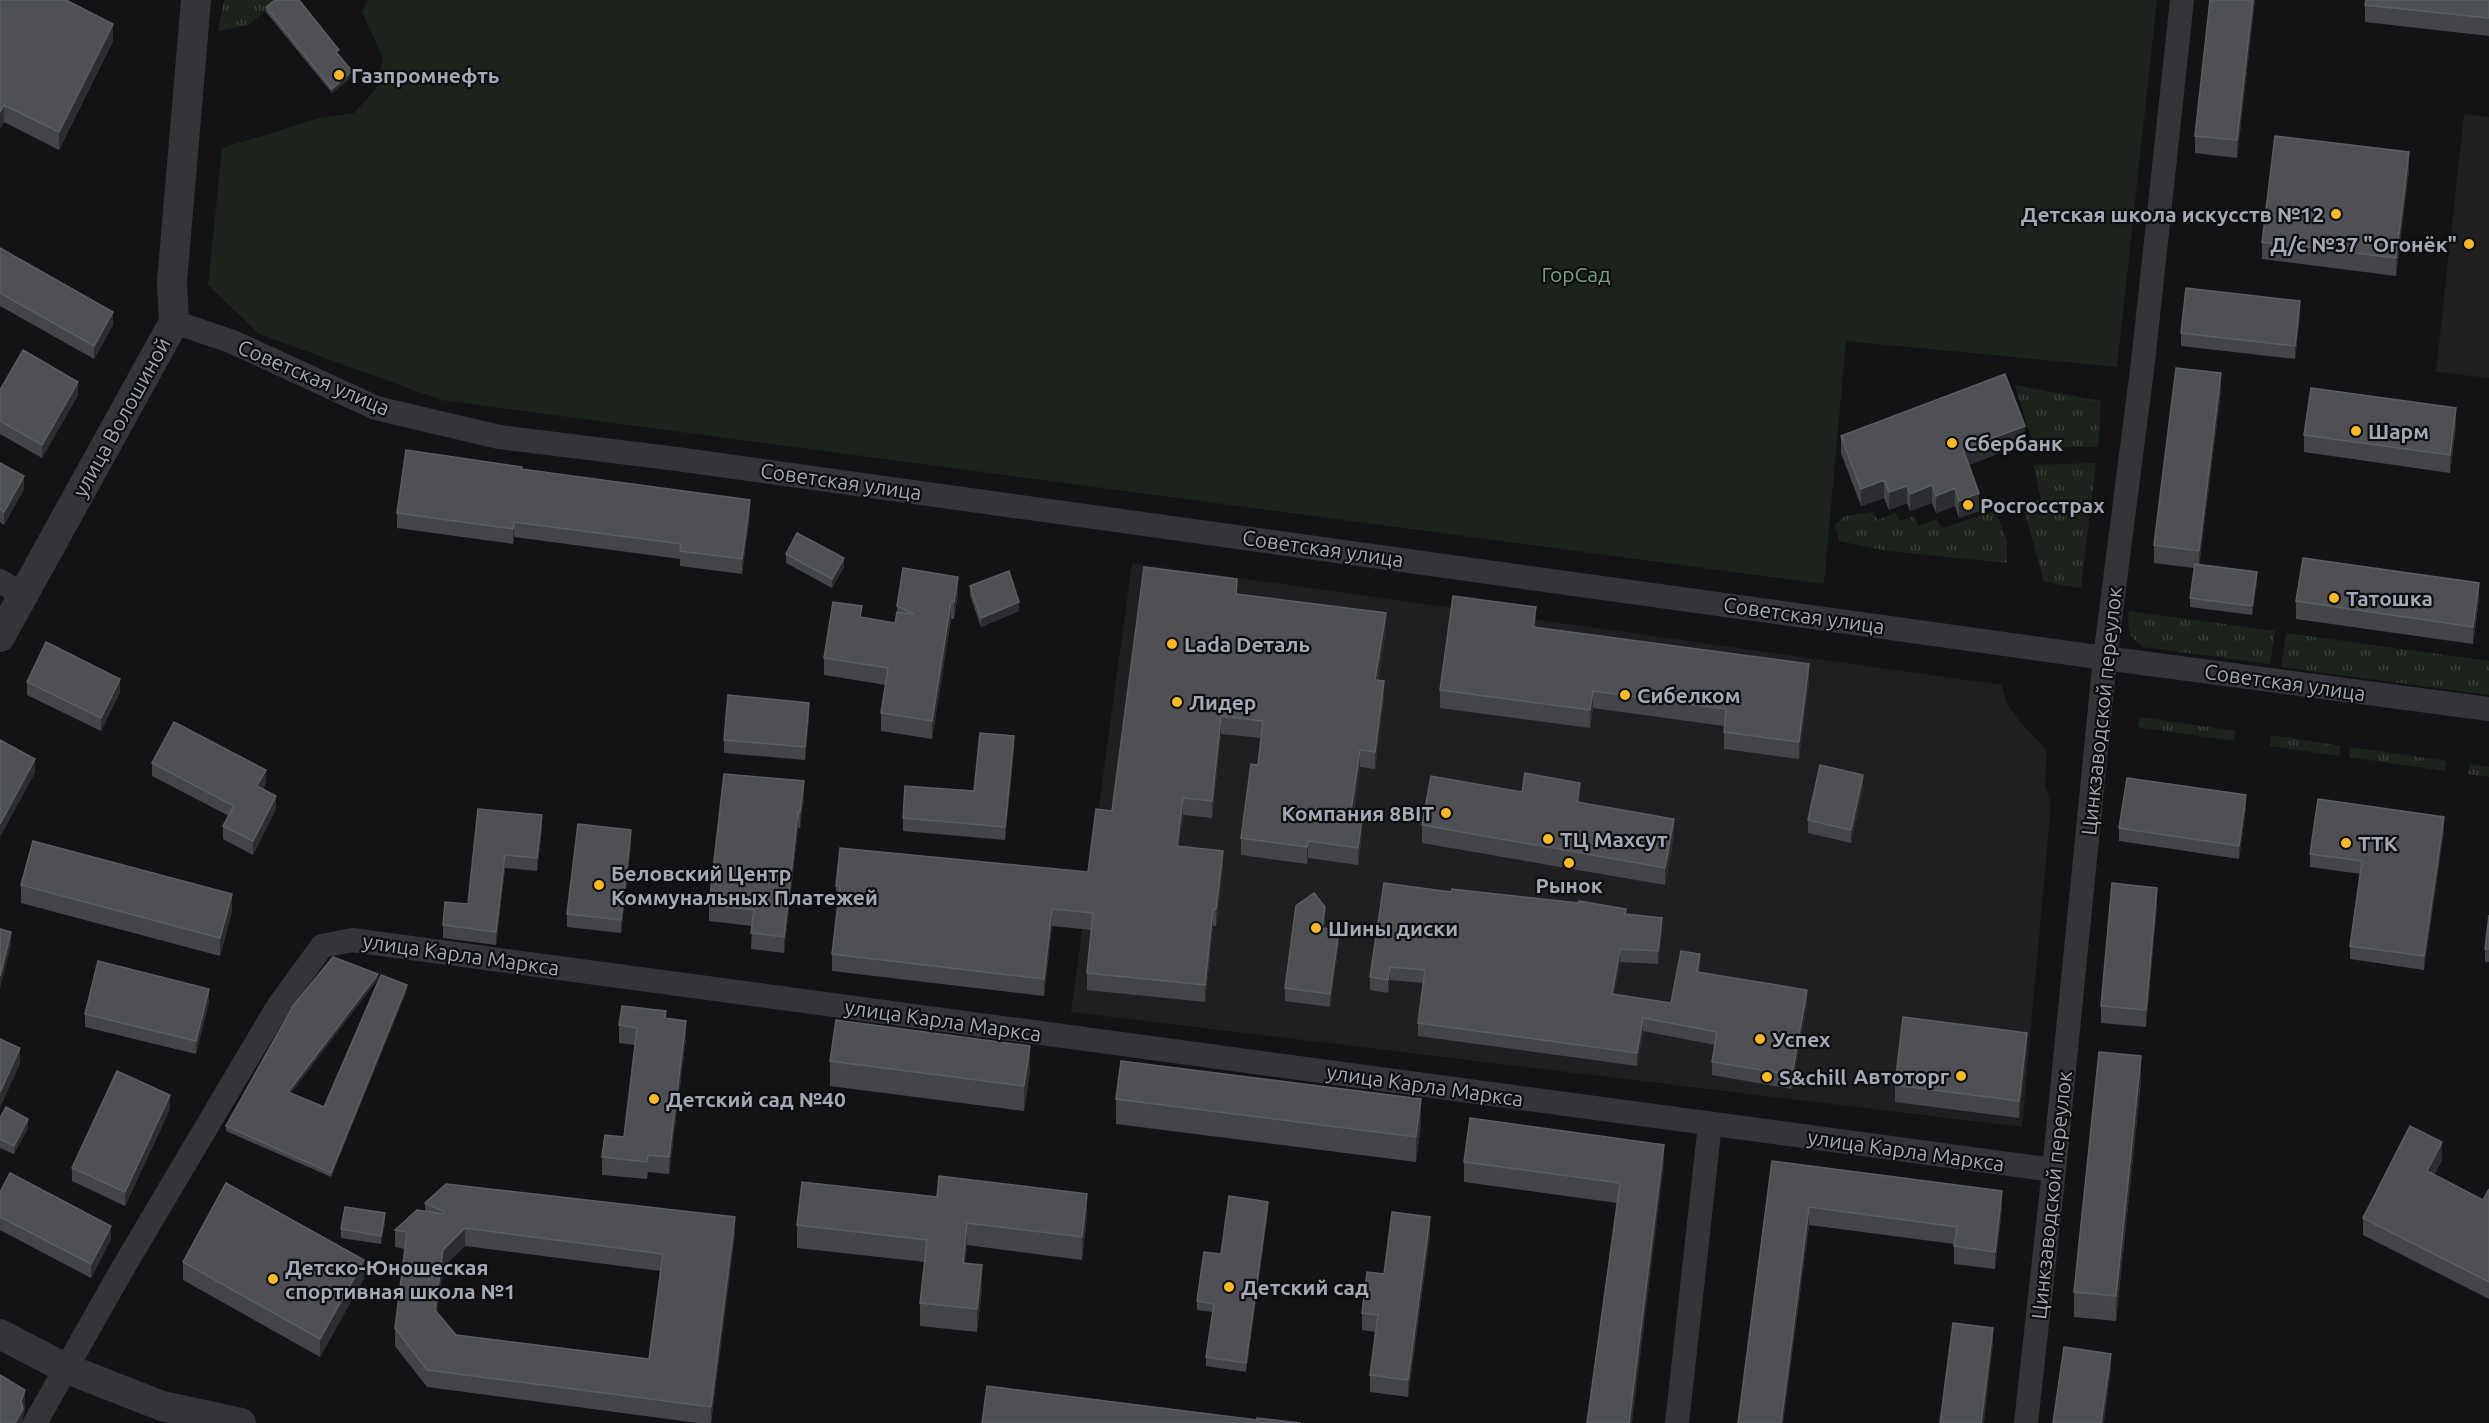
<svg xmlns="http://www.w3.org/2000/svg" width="2489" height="1423" viewBox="0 0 2489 1423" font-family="Ubuntu,sans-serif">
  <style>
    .built { fill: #1f1f22 }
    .grass { fill: url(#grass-tufts) }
    .park { fill: #1b231c }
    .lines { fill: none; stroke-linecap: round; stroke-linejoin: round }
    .minor { stroke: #34343a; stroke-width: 24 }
    .tertiary { stroke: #34343a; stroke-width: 30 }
    .wall { fill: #44454a; fill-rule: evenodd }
    .shaded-wall { fill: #2c2d30 }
    .building { fill: #4f5056; stroke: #5c5e65; stroke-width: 1.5; fill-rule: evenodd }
    .poi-dot { fill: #f7b928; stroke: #0e0e10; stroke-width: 2 }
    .labels { text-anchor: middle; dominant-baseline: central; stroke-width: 4.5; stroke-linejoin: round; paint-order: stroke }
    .poi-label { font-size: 21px; font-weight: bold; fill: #a4a9b6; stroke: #0e0e10; text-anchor: start }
    .park-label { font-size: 21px; fill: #7aa17e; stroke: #0e0e10 }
    .street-label { font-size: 21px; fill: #a4a9b6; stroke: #0e0e10 }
  </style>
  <defs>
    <pattern id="grass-tufts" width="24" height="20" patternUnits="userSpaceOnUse" patternTransform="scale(1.5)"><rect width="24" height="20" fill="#1b231c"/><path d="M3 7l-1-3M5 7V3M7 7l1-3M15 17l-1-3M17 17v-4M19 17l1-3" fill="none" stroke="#39403b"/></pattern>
  </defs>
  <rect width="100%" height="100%" fill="#131315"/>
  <path class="built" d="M2464 114 2489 117V378L2436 372Z
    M1132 563 2002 685 2006 702 2019 721 2047 750 2045 785 2051 805 2022 1127 1071 1012Z"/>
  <path class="grass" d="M224 0H279L248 25 218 31Z
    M2015 385 2101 401 2098 447H2034Z
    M2096 463 2081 588 2044 582 2023 506 2041 499 2033 465Z
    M1995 511 2007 540V563L1888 551 1839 541 1835 525 1845 516 1872 512 1878 520 1895 513 1900 521 1914 516 1918 526 1936 519 1942 528Z
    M2129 611 2275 631 2270 664 2143 647C2128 637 2127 628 2129 611Z
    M2286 633 2489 661V695L2281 667Z
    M2140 717 2236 731 2234 741 2138 727Z
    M2271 735 2341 746 2339 756 2270 746Z
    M2350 747 2446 761 2445 771 2349 757Z
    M2470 764 2489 767V777L2468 774Z"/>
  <path class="park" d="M368 0H2157L2117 367 1846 341 1824 584 441 400 259 334 208 285 222 148 320 118 354 113 376 89 383 58 362 12Z"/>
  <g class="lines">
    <path class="minor" d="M174 322 233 342 376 408 499 437 677 459 2105 658 2489 709
      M0 581 24 595
      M35 1423 123 1268 277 1008 322 946 352 940 2054 1170
      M1677 1423 1710 1124
      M2026 1423 2054 1170 2105 658 2143 362 2182 0"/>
    <path class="tertiary" d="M0 637 174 322 172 282 196 0
      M0 1334 65 1368 162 1406 241 1423"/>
  </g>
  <path class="wall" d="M0 0 113 41 59 150 4 122 0 129Z
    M2255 0 2237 158 2195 153V136Z
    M2489 0V36L2365 22V5Z
    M266 7 339 54V55L352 76 332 93 266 12Z
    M2409 170 2396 276 2262 259V242Z
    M0 248 113 325 94 359 0 306Z
    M2300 314 2295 359 2181 346V333Z
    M0 390 78 395 42 458 0 434Z
    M2221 391 2199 564 2257 581 2252 615 2190 607V598L2194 568 2154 563V545Z
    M2456 426 2450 473 2304 452V435Z
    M1841 436 2025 443 1969 465 1979 511 1959 518 1955 506 1936 513 1932 503 1910 511 1907 503 1889 510 1884 498 1861 506 1841 453Z
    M0 463 24 489 4 525 0 522Z
    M522 469 750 515 742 574 680 566V559L514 537 513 544 397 528V513Z
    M786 554 844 567 832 588 786 563Z
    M970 586 1019 611 981 627 970 595Z
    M958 594 954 619H951L932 739 881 731V713L886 685 824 675V658L862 618 895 623 897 612V606Z
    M1237 594 1386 630 1378 680 1384 698 1375 769 1360 767 1353 817 1362 835 1358 865 1308 858 1307 864 1241 855V838L1258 765 1261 738 1221 734 1212 818 1183 815 1179 846 1223 868 1216 926H1213L1205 1002 1087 990V973L1091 930 1052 926 1044 996 832 971V954L838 903H836V886L1088 872 1112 811Z
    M2479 600 2473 644 2296 619V601Z
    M1536 624 1535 628 1809 681 1799 759 1724 749V726L1593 708 1590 728 1440 708V690Z
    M27 682 120 692 101 731 27 695Z
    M809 716 805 760 724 753V740Z
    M1014 749 1005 840 903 831V818L974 791Z
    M152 763 266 783 263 789 276 809 253 855 223 839V826L229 816 152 776Z
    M1863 788 1851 843 1808 833V820Z
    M804 797 800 828H798L784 953 751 949 752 926 709 921V905Z
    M1580 802 1674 836 1665 885 1422 843V825Z
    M2246 808 2239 859 2119 841V828Z
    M478 809 542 829 537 871 505 868 496 945 443 938V925L468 904Z
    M2444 830 2424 970 2350 959V946L2361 874 2310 867V854Z
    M631 844 621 933 567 927V914Z
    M21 885 232 911 220 956 21 903Z
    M1451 892 1626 914 1662 932 1658 964 1620 962 1614 995 1671 1003 1700 968 1699 972 1807 1004 1792 1089 1712 1075V1062L1715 1045 1643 1031 1637 1066 1418 1036V1023L1423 983 1390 980 1388 993 1370 990V977Z
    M2157 905 2146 1027 2101 1023V1006Z
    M2489 915V962H2485V949Z
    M1325 920 1324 928 1339 943 1330 1007 1285 1001V988Z
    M378 979 290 1094 324 1107 407 990 331 1177 226 1131V1126Z
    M209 1002 196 1054 85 1027V1014Z
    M666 1018 686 1038 669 1174 648 1172 647 1179 602 1175V1157L624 1137 635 1045 619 1043V1025Z
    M2027 1050 2019 1118 1895 1102V1085Z
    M830 1061 1030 1071 1024 1111 830 1086Z
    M2141 1081 2116 1321 2074 1317V1292Z
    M1116 1099 1421 1124 1416 1162 1116 1124Z
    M170 1109 125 1206 72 1181V1168Z
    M0 1118 28 1128 14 1154 0 1148Z
    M2442 1160 2434 1175 2483 1200 2489 1189V1299L2363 1235V1218Z
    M1772 1161 2002 1208 1995 1269 1954 1264V1244L1809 1225 1783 1423H1738Z
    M1464 1162 1664 1165 1617 1203 1464 1182Z
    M0 1192 111 1239 91 1278 0 1230Z
    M425 1203 735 1234 711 1423H698L427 1387 395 1346V1328L405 1249 395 1247V1230L425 1211ZM465 1246 660 1271 649 1359 456 1335 437 1312 443 1267Z
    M1268 1211 1246 1372 1206 1366V1357L1213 1312 1197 1310V1301Z
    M1087 1216 1082 1260 967 1245 965 1263 982 1288 977 1332 920 1326V1303L925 1262 797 1248V1225Z
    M385 1222 381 1244 341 1238V1229Z
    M1430 1235 1408 1397 1370 1392V1375L1375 1332 1362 1330V1313L1384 1274Z
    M183 1262 364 1278 320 1357 183 1280Z"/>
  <path class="shaded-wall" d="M2253 0H2255L2237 158V140Z
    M113 24V41L59 150V132Z
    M352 71V76L332 93V89Z
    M4 105V122L0 129V112Z
    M2409 152V170L2396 276V258Z
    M2300 301V314L2295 359V346Z
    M113 312V325L94 359V346Z
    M2221 373V391L2199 568V551Z
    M78 382V395L42 458V445Z
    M2456 408V426L2450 473V455Z
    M2025 426V443L1963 467V449Z
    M24 476V489L4 525V512Z
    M1884 480V498L1861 506V489Z
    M1932 485V503L1910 511V494Z
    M1907 486V503L1889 510V492Z
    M1955 488V506L1936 513V496Z
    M1979 493V511L1959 518V501Z
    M750 500V515L742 574V559Z
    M514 522V537L513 544V529Z
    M844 558V567L832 588V579Z
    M2257 572V581L2252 615V606Z
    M958 577V594L954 619V602Z
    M2479 583V600L2473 644V627Z
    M951 602V619L932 739V721Z
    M1019 602V611L981 627V618Z
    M1536 607V624L1533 645V627Z
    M1386 613V630L1375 697V680Z
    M1809 664V681L1799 759V742Z
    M120 679V692L101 731V718Z
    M1384 681V698L1375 769V752Z
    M1593 691V708L1590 728V710Z
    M809 703V716L805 760V747Z
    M1221 716V734L1212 818V801Z
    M1014 736V749L1005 840V827Z
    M1360 750V767L1350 834V817Z
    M35 759V773L0 837V824Z
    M266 770V783L257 799V786Z
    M1863 775V788L1851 843V830Z
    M804 781V797L800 828V812Z
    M1580 783V801L1577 819V802Z
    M2246 795V808L2239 859V846Z
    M276 796V809L253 855V841Z
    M1183 798V815L1177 863V846Z
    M798 812V828L784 953V937Z
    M542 815V829L537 871V858Z
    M2444 817V830L2424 970V956Z
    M1362 818V835L1358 865V848Z
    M1674 819V836L1665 885V868Z
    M631 830V844L621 933V920Z
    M1308 841V858L1307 864V847Z
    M1223 851V868L1216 926V909Z
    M505 855V868L496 945V932Z
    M2157 888V905L2146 1027V1010Z
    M232 894V911L220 956V938Z
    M1325 907V920L1322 941V928Z
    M1052 909V926L1044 996V979Z
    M1213 909V926L1205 1002V985Z
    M1662 918V932L1658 964V951Z
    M1339 930V943L1330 1007V994Z
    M11 932V945L0 989V976Z
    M1620 949V962L1612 1007V994Z
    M1700 954V968L1697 985V972Z
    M1390 967V980L1388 993V980Z
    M378 974V979L288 1097V1092Z
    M407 985V990L331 1177V1173Z
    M209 989V1002L196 1054V1041Z
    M1807 990V1004L1792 1089V1075Z
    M1643 1018V1031L1637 1066V1053Z
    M686 1021V1038L669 1174V1157Z
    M2027 1033V1050L2019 1118V1101Z
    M1030 1046V1071L1024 1111V1086Z
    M20 1048V1064L0 1108V1092Z
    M2141 1056V1081L2116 1321V1296Z
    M170 1095V1109L125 1206V1192Z
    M1421 1099V1124L1416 1162V1137Z
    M28 1119V1128L14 1154V1146Z
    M2442 1142V1160L2427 1189V1171Z
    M1664 1145V1165L1632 1423H1629Z
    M2002 1191V1208L1995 1269V1252Z
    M1087 1194V1216L1082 1260V1237Z
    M1268 1202V1211L1246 1372V1363Z
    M1809 1207V1225L1783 1423H1781Z
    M385 1213V1222L381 1244V1236Z
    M735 1217V1234L711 1423V1407Z
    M1430 1217V1235L1408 1397V1380Z
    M967 1223V1245L963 1285V1263Z
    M111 1226V1239L91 1278V1264Z
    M465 1228V1246L443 1267 435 1327V1310L443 1250Z
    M364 1260V1278L320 1357V1339Z
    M982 1265V1288L977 1332V1309Z
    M1993 1328V1345L1984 1423H1981Z
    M2111 1354V1371L2104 1423H2101Z
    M25 1390V1411L23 1417V1423H15L21 1401Z"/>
  <path class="building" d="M0 0H66L113 24 59 132 4 105 0 112Z
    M275 0H299L339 50 336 52 352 71 332 89 266 7Z
    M2210 0H2253L2237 140 2195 136Z
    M2366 0H2489V18L2365 5Z
    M2275 136 2409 152 2396 258 2262 242Z
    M0 248 113 312 94 346 0 293Z
    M2186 288 2300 301 2295 346 2181 333Z
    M23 350 78 382 42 445 0 421V390Z
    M2176 368 2221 373 2199 551 2154 545Z
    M2005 374 2025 426 1963 449 1979 493 1959 501 1955 488 1936 496 1932 485 1910 494 1907 486 1889 492 1884 480 1861 489 1841 436Z
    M2311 388 2456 408 2450 455 2304 435Z
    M406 450 522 467 521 469 750 500 742 559 680 551 681 544 514 522 513 529 397 513Z
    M0 463 24 476 4 512 0 509Z
    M797 533 844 558 832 579 786 554Z
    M2303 558 2479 583 2473 627 2296 601Z
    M2195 564 2257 572 2252 606 2190 598Z
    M1144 567 1237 579 1236 594 1386 613 1375 680 1384 681 1375 752 1360 750 1350 817 1362 818 1358 848 1308 841 1307 847 1241 838 1251 764 1258 765 1263 721 1221 716 1212 801 1183 798 1177 846 1223 851 1216 909H1213L1205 985 1087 973 1093 913 1052 909 1044 979 832 954 840 886H836L840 848 1088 872 1096 809 1112 811Z
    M903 568 958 577 954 602H951L932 721 881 713 888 668 824 658 833 602 862 606 860 617 895 623 897 612 914 614 897 606Z
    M1009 571 1019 602 981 618 970 586Z
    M1453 596 1536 607 1533 627 1809 664 1799 742 1724 732 1726 709 1593 691 1590 710 1440 690Z
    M46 642 120 679 101 718 27 682Z
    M728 695 809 703 805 747 724 740Z
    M174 722 266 770 257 786 276 796 253 841 223 826 234 806 152 763Z
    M980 733 1014 736 1005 827 903 818 905 786 974 791Z
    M0 740 35 759 0 824Z
    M1820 765 1863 775 1851 830 1808 820Z
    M1525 773 1580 783 1577 802 1674 819 1665 868 1422 825 1431 776 1522 792Z
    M724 774 804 781 800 812H798L784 937 751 933 754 910 709 905Z
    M2127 778 2246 795 2239 846 2119 828Z
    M2318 799 2444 817 2424 956 2350 946 2362 861 2310 854Z
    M478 809 542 815 537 858 505 855 496 932 443 925 445 902 468 904Z
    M578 824 631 830 621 920 567 914Z
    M33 841 232 894 220 938 21 885Z
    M1384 883 1451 892 1452 889 1579 903V901L1626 909 1625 914 1662 918 1658 951 1620 949 1612 994 1671 1003 1681 951 1700 954 1697 972 1807 990 1792 1075 1712 1062 1717 1032 1643 1018 1637 1053 1418 1023 1425 970 1390 967 1388 980 1370 977Z
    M2112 883 2157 888 2146 1010 2101 1006Z
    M1314 893 1325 907 1322 928 1339 930 1330 994 1285 988 1296 906Z
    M2489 915V949H2485Z
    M0 929 11 932 0 976Z
    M333 957 378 974 288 1092 324 1107 381 975 407 985 331 1173 226 1126 293 1006Z
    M98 961 209 989 196 1041 85 1014Z
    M622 1006 666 1011 665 1018 686 1021 669 1157 648 1155 647 1162 602 1157 605 1135 624 1137 637 1028 619 1025Z
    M1903 1017 2027 1033 2019 1101 1895 1085Z
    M836 1020 1030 1046 1024 1086 830 1061Z
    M0 1039 20 1048 0 1092Z
    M2099 1052 2141 1056 2116 1296 2074 1292Z
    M1121 1061 1421 1099 1416 1137 1116 1099Z
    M117 1071 170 1095 125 1192 72 1168Z
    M6 1107 28 1119 14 1146 0 1139V1118Z
    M1470 1118 1664 1145 1629 1423H1587L1620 1183 1464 1162Z
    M2410 1126 2442 1142 2427 1171 2483 1200 2489 1189V1282L2363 1218Z
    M1772 1161 2002 1191 1995 1252 1954 1246 1957 1227 1809 1207 1781 1423H1738Z
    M10 1173 111 1226 91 1264 0 1217V1192Z
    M939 1176 1087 1194 1082 1237 967 1223 963 1263 982 1265 977 1309 920 1303 927 1240 797 1225 802 1182 937 1197Z
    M226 1183 364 1260 320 1339 183 1262Z
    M446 1184 735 1217 711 1407 427 1370 395 1328 407 1232 395 1230 417 1210 444 1214 445 1212 425 1203ZM465 1228 663 1254 649 1359 456 1335 435 1310 443 1250Z
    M1229 1196 1268 1202 1246 1363 1206 1357 1214 1304 1197 1301 1204 1252 1221 1254Z
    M345 1207 385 1213 381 1236 341 1229Z
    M1392 1212 1430 1217 1408 1380 1370 1375 1378 1315 1362 1313 1367 1272 1384 1274Z
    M1953 1323 1993 1328 1981 1423H1940Z
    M2064 1347 2111 1354 2101 1423H2053Z
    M0 1375 25 1390 21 1401 23 1409 15 1423H0Z
    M987 1386 1257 1420V1418L1301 1423H982Z"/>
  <g class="poi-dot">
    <circle cx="339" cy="75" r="6"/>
    <circle cx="2336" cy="214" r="6"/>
    <circle cx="2469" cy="244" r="6"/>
    <circle cx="2356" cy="431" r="6"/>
    <circle cx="1952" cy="443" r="6"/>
    <circle cx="1968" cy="505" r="6"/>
    <circle cx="2334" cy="598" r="6"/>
    <circle cx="1172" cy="644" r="6"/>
    <circle cx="1625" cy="695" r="6"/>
    <circle cx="1177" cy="702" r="6"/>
    <circle cx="1446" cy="813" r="6"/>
    <circle cx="1548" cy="839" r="6"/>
    <circle cx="2346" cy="843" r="6"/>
    <circle cx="1569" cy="863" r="6"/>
    <circle cx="599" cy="885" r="6"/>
    <circle cx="1316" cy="928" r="6"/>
    <circle cx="1760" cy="1039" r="6"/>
    <circle cx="1961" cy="1076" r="6"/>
    <circle cx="1767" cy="1077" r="6"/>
    <circle cx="654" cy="1099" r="6"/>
    <circle cx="273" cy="1279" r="6"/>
    <circle cx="1229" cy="1287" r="6"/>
  </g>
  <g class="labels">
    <g class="poi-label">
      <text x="351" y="75">Газпромнефть</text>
      <text x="2324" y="214" text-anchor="end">Детская школа искусств №12</text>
      <text x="2457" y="244" text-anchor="end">Д/с №37 "Огонёк"</text>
      <text x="2368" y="431">Шарм</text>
      <text x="1964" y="443">Сбербанк</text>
      <text x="1980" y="505">Росгосстрах</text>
      <text x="2346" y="598">Татошка</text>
      <text x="1184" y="644">Lada Dеталь</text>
      <text x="1637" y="695">Сибелком</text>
      <text x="1189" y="702">Лидер</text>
      <text x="1434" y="813" text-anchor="end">Компания 8BIT</text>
      <text x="1560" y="839">ТЦ Махсут</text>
      <text x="2358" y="843">ТТК</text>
      <text x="611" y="873">Беловский Центр<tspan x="611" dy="24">Коммунальных Платежей</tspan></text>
      <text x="1569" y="885" text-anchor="middle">Рынок</text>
      <text x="1328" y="928">Шины диски</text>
      <text x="1772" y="1039">Успех</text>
      <text x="1949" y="1076" text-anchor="end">Автоторг</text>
      <text x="1779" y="1077">S&amp;chill</text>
      <text x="666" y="1099">Детский сад №40</text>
      <text x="285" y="1267">Детско-Юношеская<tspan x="285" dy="24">спортивная школа №1</tspan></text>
      <text x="1241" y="1287">Детский сад</text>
    </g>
    <g class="park-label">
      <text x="1576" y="274">ГорСад</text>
    </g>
    <g class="street-label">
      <text transform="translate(314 377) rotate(23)">Советская улица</text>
      <text transform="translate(121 417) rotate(-61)">улица Волошиной</text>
      <text transform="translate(841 481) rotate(8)">Советская улица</text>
      <text transform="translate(1323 548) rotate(8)">Советская улица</text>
      <text transform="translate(1804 615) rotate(8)">Советская улица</text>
      <text transform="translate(2285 682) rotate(8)">Советская улица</text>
      <text transform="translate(2101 711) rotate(-84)">Цинкзаводской переулок</text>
      <text transform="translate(461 954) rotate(8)">улица Карла Маркса</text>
      <text transform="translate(943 1020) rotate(8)">улица Карла Маркса</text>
      <text transform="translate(1425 1085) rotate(8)">улица Карла Маркса</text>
      <text transform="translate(1906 1150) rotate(8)">улица Карла Маркса</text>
      <text transform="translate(2051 1195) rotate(-84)">Цинкзаводской переулок</text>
    </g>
  </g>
</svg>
